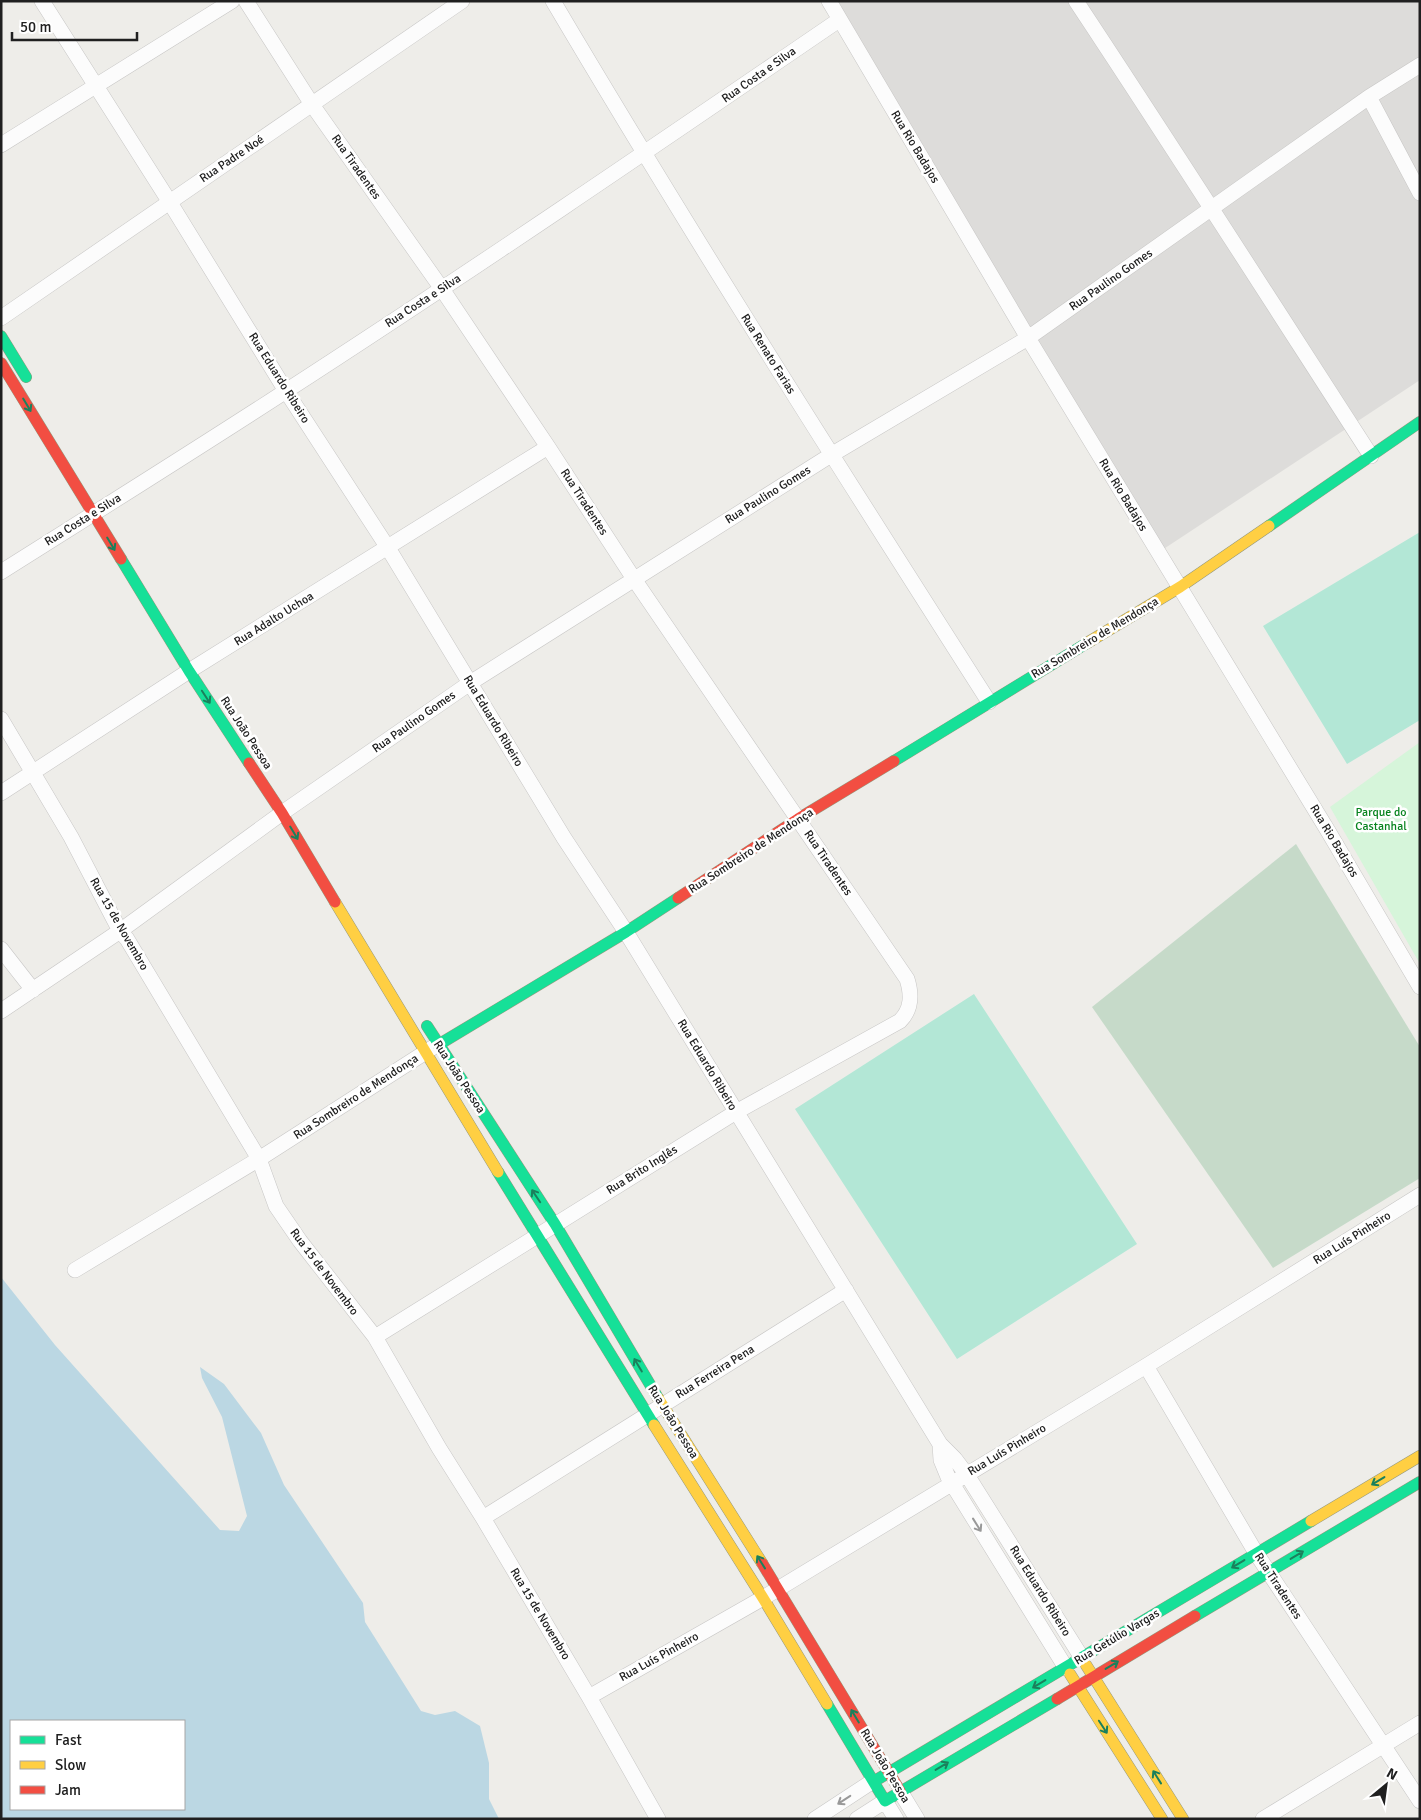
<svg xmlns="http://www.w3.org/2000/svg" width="1421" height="1820" viewBox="0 0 1421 1820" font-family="Signika,sans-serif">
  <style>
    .residential { fill: #dddcda }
    .cemetery { fill: #c6dac9 }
    .park { fill: #d6f5da }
    .pitch { fill: #b3e7d6 }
    .water { fill: #bbd7e3; fill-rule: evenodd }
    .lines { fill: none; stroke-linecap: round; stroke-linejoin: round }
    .street-casing { stroke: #c7c6c5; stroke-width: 16 }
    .fast-casing { stroke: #95997f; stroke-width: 12 }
    .slow-casing { stroke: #95997f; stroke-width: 12 }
    .jam-casing { stroke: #95997f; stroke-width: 12 }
    .street { stroke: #fcfcfc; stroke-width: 15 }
    .fast { stroke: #16e098; stroke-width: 11 }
    .slow { stroke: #ffcf43; stroke-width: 11 }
    .jam { stroke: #f24e42; stroke-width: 11 }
    .oneway { stroke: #1b805c }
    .oneway2 { stroke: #999 }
    .labels { text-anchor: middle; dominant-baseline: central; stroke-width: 5; stroke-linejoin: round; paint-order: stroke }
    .street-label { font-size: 12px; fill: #202020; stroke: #fff }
    .park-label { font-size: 12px; fill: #08841f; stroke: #fff }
  </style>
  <rect width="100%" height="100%" fill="#eeede9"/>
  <path class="residential" d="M825 1H1420V380L1153 556Z"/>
  <path class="cemetery" d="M1296 844 1420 1047V1178L1273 1268 1092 1007Z"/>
  <path class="park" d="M1420 742V964L1330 807Z"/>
  <path class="pitch" d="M1420 532V720L1347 764 1263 626Z
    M974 994 1137 1244 957 1359 795 1109Z"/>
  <path class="water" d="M1 1277 55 1345 220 1530 239 1531 247 1516 222 1417 202 1378 200 1367 224 1384 261 1433 284 1485 363 1603 365 1622 421 1711 435 1715 455 1711 480 1726 489 1763V1799L499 1819H1ZM11 1721H184V1809H11Z"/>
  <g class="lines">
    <defs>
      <path id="street" d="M42 1 169 201 286 391 388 548 564 838 626 932 940 1444 955 1459 967 1475 1082 1658
        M246 1 313 106 442 289 548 447 634 579 907 979C912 995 912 1009 900 1021L736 1112 375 1337
        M553 1C693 238 841 470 989 702
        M829 1 1028 338 1328 831 1420 987
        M1076 1C1176 152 1273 304 1371 456
        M1369 97 1420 193
        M1 145 232 1
        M1 318 462 1
        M1 572C96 512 192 452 286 391 473 270 656 145 839 20
        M1 719 71 837 120 931 127 939 259 1159 276 1206 300 1241 375 1337 439 1448 483 1518 589 1697 658 1819
        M1 793 189 671 548 447
        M1 949 33 990
        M1 1011 120 931 282 813 470 683 831 455 1028 338 1369 97 1420 65
        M75 1270 259 1159 432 1048
        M1146 1366 1256 1553 1420 1801
        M940 1444 941 1460 948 1477 1066 1668
        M483 1518 846 1290
        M589 1697 763 1598 1146 1366 1420 1195
        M900 1791 917 1819
        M815 1819 873 1781
        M857 1819 885 1801 896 1819
        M1263 1819 1420 1723"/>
      <path id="fast" d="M1 336 26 377
        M1269 526 1420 422
        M121 559 189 671 249 763
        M894 761 1087 643
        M427 1026 555 1224 658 1398
        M438 1045 626 932 678 898
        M498 1172 654 1425
        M1195 1616 1420 1482
        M827 1704 885 1801 1057 1699
        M878 1779 1311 1521"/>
      <path id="slow" d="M1087 643 1180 587 1269 526
        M335 902 498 1172
        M658 1398 762 1563
        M654 1425 763 1598 827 1704
        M1311 1521 1420 1456
        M1086 1665 1183 1819
        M1070 1674 1162 1819"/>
      <path id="jam" d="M1 363 121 559
        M249 763 282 813 335 902
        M678 898 798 819 894 761
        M762 1563 900 1791
        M1057 1699 1195 1616"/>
    </defs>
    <use href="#street" class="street-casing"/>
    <use href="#fast" class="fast-casing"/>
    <use href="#slow" class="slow-casing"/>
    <use href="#jam" class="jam-casing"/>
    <use href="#street" class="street"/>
    <use href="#fast" class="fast"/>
    <use href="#slow" class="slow"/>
    <use href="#jam" class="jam"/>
  </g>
  <defs><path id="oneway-shaft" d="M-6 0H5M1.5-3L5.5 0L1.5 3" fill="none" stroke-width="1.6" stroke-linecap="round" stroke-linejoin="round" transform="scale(1.25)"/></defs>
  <g class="oneway">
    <use href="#oneway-shaft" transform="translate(27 405) rotate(59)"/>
    <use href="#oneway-shaft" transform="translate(111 544) rotate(59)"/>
    <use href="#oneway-shaft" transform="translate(206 697) rotate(57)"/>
    <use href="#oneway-shaft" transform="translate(294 833) rotate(59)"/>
    <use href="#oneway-shaft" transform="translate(536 1196) rotate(-124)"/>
    <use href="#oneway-shaft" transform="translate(638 1365) rotate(-121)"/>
    <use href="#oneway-shaft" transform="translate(1378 1481) rotate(149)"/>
    <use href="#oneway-shaft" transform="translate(1297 1555) rotate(-31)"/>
    <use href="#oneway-shaft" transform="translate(761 1562) rotate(-122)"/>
    <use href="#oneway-shaft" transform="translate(1238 1564) rotate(149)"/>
    <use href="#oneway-shaft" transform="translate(1112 1665) rotate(-31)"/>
    <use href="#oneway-shaft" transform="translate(1039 1684) rotate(149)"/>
    <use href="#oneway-shaft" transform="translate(855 1716) rotate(-121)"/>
    <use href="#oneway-shaft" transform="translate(1103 1727) rotate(57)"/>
    <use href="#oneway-shaft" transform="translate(942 1766) rotate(-31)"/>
    <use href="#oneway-shaft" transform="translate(1157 1777) rotate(-122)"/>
  </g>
  <g class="oneway2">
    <use href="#oneway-shaft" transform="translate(977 1525) rotate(58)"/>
    <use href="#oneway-shaft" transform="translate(844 1800) rotate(147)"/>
  </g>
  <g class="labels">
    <g class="street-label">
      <text transform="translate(759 75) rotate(-35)">Rua Costa e Silva</text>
      <text transform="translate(915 147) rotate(59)">Rua Rio Badajos</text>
      <text transform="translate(232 159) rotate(-34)">Rua Padre Noé</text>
      <text transform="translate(356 167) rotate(55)">Rua Tiradentes</text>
      <text transform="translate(1111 280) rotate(-35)">Rua Paulino Gomes</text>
      <text transform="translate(423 301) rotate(-33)">Rua Costa e Silva</text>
      <text transform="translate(768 354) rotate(58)">Rua Renato Farias</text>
      <text transform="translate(279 378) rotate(58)">Rua Eduardo Ribeiro</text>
      <text transform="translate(768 495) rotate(-32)">Rua Paulino Gomes</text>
      <text transform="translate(1123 495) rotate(59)">Rua Rio Badajos</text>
      <text transform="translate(584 502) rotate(57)">Rua Tiradentes</text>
      <text transform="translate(83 520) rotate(-32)">Rua Costa e Silva</text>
      <text transform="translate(274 619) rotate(-32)">Rua Adalto Uchoa</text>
      <text transform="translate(1095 638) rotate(-31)">Rua Sombreiro de Mendonça</text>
      <text transform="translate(493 721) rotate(59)">Rua Eduardo Ribeiro</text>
      <text transform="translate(414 722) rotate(-35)">Rua Paulino Gomes</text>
      <text transform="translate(246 733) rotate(57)">Rua João Pessoa</text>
      <text transform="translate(1334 841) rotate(59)">Rua Rio Badajos</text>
      <text transform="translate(751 851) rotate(-33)">Rua Sombreiro de Mendonça</text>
      <text transform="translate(828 863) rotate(56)">Rua Tiradentes</text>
      <text transform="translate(119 924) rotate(60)">Rua 15 de Novembro</text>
      <text transform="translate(707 1065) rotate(59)">Rua Eduardo Ribeiro</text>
      <text transform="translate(459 1077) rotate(57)">Rua João Pessoa</text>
      <text transform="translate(356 1097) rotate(-33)">Rua Sombreiro de Mendonça</text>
      <text transform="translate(642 1170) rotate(-32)">Rua Brito Inglês</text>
      <text transform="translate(1352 1238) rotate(-32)">Rua Luís Pinheiro</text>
      <text transform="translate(324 1272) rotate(53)">Rua 15 de Novembro</text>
      <text transform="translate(715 1372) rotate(-32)">Rua Ferreira Pena</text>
      <text transform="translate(673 1422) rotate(58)">Rua João Pessoa</text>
      <text transform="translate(1007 1450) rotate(-31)">Rua Luís Pinheiro</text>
      <text transform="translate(1278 1586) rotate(57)">Rua Tiradentes</text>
      <text transform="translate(1040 1591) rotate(58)">Rua Eduardo Ribeiro</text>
      <text transform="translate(540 1614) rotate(59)">Rua 15 de Novembro</text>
      <text transform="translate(1117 1637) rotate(-31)">Rua Getúlio Vargas</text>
      <text transform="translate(659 1657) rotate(-29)">Rua Luís Pinheiro</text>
      <text transform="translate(885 1766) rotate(59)">Rua João Pessoa</text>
    </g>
    <g class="park-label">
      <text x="1381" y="812">Parque do<tspan x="1381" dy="14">Castanhal</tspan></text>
    </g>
  </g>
  <rect width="1421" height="1820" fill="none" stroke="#202020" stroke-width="5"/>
  <rect x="10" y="1720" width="175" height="90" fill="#ffffff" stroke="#a6a6a6"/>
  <rect x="20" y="1736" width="25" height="8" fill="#16e098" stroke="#a6a6a6"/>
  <text x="55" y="1745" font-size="15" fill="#202020">Fast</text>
  <rect x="20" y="1761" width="25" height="8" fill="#ffcf43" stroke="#a6a6a6"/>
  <text x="55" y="1770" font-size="15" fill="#202020">Slow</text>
  <rect x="20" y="1786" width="25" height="8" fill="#f24e42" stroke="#a6a6a6"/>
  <text x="55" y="1795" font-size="15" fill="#202020">Jam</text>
  <g transform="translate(1386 1785) rotate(29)" stroke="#ffffff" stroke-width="4" paint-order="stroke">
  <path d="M0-4L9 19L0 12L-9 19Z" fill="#202020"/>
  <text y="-8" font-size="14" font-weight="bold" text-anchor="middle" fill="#202020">N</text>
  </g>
  <path d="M12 32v8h125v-8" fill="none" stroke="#202020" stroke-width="2.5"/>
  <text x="20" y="32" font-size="15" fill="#202020" stroke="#ffffff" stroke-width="4" paint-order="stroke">50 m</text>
</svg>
